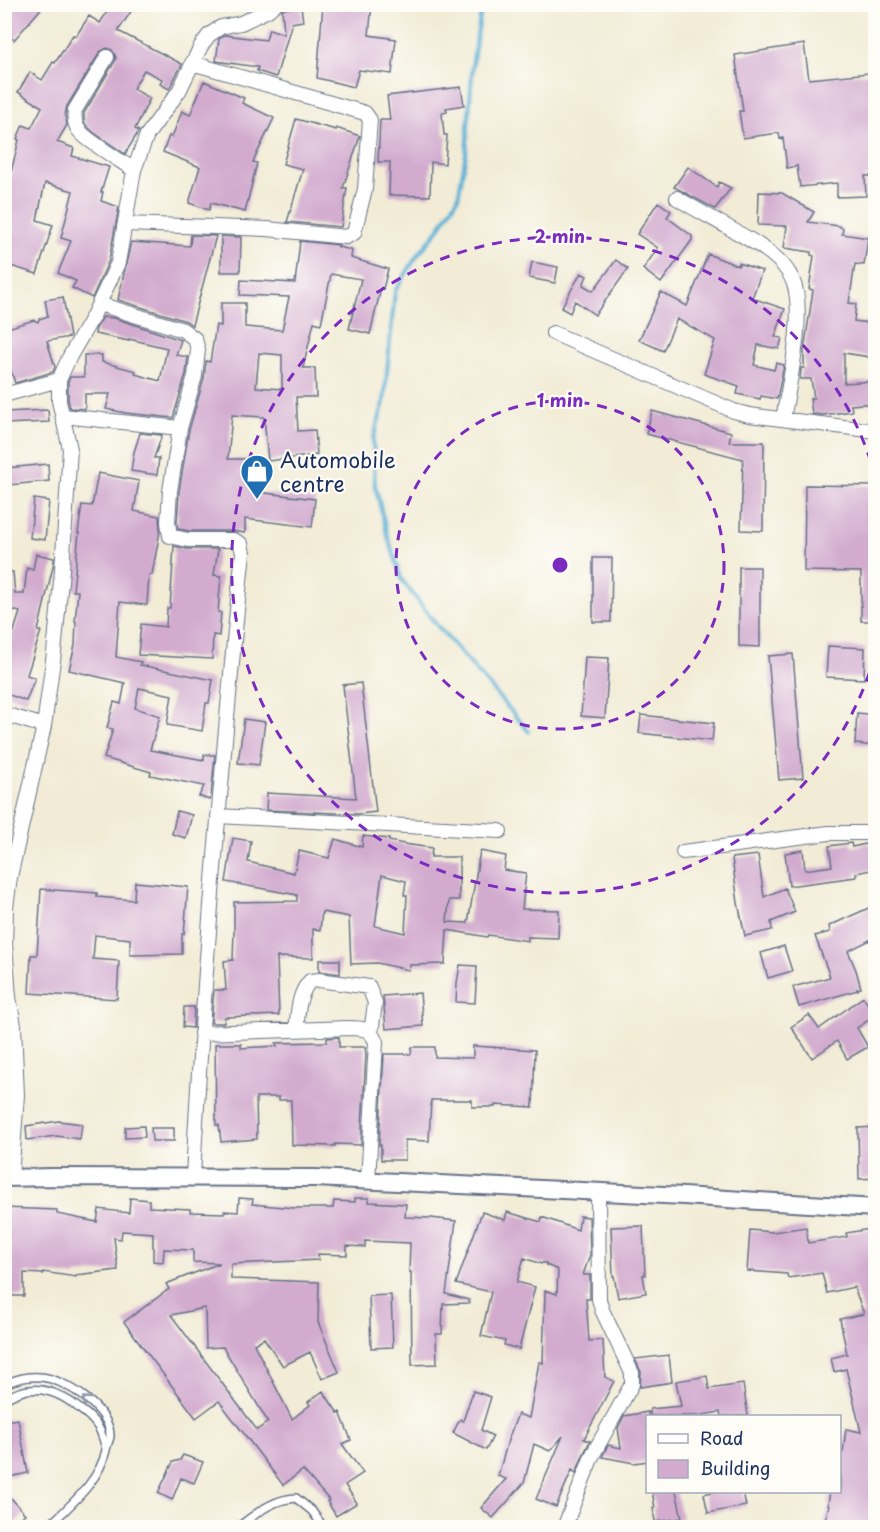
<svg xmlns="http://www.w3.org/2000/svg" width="880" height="1532" viewBox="0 0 880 1532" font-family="'Playpen Sans',sans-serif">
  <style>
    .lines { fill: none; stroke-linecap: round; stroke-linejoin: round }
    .stream { stroke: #58afd5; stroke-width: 4 }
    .building { fill: #d2abcf; fill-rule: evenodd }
    .service-casing { stroke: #667188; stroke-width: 10 }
    .minor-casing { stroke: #667188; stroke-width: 16 }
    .tertiary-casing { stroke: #667188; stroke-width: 20 }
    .service { stroke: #fff; stroke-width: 7 }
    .minor { stroke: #fff; stroke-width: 14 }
    .tertiary { stroke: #fff; stroke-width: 16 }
    .oneway { stroke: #8d97ae }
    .ring { fill: none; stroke: #7b2cbf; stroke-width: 3; stroke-dasharray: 10 8 }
    .labels { text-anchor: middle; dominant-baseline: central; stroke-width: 4.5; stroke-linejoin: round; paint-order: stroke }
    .poi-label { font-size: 21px; fill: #1b2f5e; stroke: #fdfcf7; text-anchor: start }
    .centre { fill: #7b2cbf; stroke: #fdfcf7; stroke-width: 3 }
    .ring-label { font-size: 18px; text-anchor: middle; font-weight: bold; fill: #7b2cbf; stroke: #fdfcf7; stroke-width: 4.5; stroke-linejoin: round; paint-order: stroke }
  </style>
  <rect width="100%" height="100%" fill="#fdfcf7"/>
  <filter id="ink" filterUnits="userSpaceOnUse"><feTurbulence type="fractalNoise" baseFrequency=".0167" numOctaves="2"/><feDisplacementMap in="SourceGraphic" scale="12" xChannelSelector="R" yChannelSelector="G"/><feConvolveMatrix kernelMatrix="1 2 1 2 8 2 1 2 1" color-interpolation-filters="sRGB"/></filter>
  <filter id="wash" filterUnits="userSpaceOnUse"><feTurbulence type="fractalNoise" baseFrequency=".008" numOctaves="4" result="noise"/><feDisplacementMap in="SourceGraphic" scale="24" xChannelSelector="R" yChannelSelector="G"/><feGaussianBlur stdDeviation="1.35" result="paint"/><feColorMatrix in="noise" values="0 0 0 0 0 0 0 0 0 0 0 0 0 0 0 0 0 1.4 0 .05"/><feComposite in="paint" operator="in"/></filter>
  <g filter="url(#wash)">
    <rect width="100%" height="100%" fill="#f2ecd6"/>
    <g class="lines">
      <path class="stream" d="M482 4 473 61 466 153 458 198 438 230 417 256 395 291 384 402 373 440 375 485 387 534 402 580 435 623 529 732"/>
    </g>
    <g id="blocks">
      <path class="building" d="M16 4H45L14 40 4 32V19Z
        M112 4H136L118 31 182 64 169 89 160 84 162 79 144 70 133 89 150 98 135 129 139 131 125 154 93 132 85 124 84 119V113L115 61 116 57 112 50 107 48 100 52 67 106 65 115 67 125 57 142 74 148 72 156 109 167 101 192H103L101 201 119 207 109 260 92 298 72 288 76 281 58 273 71 241 61 238 73 191 45 183 37 220 53 225 37 274 4 264V175L10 176 19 140 17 139 23 125 31 128 42 107 18 92 30 72 42 80 53 62 55 63 73 35 76 36 89 16 100 23Z
        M323 4H372L369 35 396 39 392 74 359 70 354 87 317 78Z
        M301 7 303 21 292 23 276 77 257 71 258 67 216 61 219 39 225 35 266 40 269 29 284 34 282 9Z
        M804 44 809 79 869 73 871 90 876 89V176H865L866 196 837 197V183L800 187 797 166 787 168 783 138 780 139 779 133 743 138 739 111H743L735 55Z
        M204 81 244 98 242 103 274 118 253 162 257 163 245 212 211 203 209 210 189 203 200 167 163 152 169 136 172 137 182 111 190 115Z
        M461 87 464 105 446 108 447 112 442 113 444 135H447L445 164 431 162 430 196 389 195 390 162H378L380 120H390L387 96Z
        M296 119 336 130V128L360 136 343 188H347L341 227 287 222 303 169 283 164Z
        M688 167 717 187 719 182 731 188 715 209 674 187Z
        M759 192 782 193 814 212 808 222 839 226 843 229 842 234 868 238 864 265 855 264 849 303 856 304 854 321 876 324V358L844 353V383L876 381V403L851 405 852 411 823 415 812 414 810 398H814L811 379H800L801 368H804V351L813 290 809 289 814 256 811 255V252L784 248 787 226 758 225Z
        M658 202 671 211 667 217 692 236V240L661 283 643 269 658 248 637 234Z
        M191 235 216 236 192 325 186 321 118 300 131 242 190 246Z
        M221 236 241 237 240 272H221Z
        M300 241 339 245 338 247 352 250 351 258 388 269 383 289 381 288 370 334 349 329 361 279 331 274 321 324 314 322 303 368H315L316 397H296L298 431 315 430 317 455 268 461 264 417 232 415 228 459H255L257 492 315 499 312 527 245 519V533L233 531H189L178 529 177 522 179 492 189 430 204 378 206 361 210 362 216 325 221 326V303H245V327L282 330 289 297 240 295 241 280 295 283ZM259 353 282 355V389L256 387Z
        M708 254 738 266 739 263 762 271 752 298 785 309 775 337 782 338 779 349 758 345 754 365 774 370 776 363 784 365 777 399 761 396 760 399 737 394 739 386 704 374 715 340 677 319 663 351 639 340 661 292 687 306Z
        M616 260 628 269 595 315 575 301 570 313 561 308 581 273 587 276 583 285 593 291Z
        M532 262 558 267 555 283 529 278Z
        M63 297 70 337 47 341 55 367 53 372 15 383 4 348V329L34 320 38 322 39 319 48 316 45 300Z
        M103 317 114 318 181 340 176 355 188 357 186 374 173 418 126 413 106 409 110 394H85V409L70 408 68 400V382L70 377H84V355H102V362L136 371 135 374 160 381 167 348 129 339V341L95 334 96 328Z
        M48 410 49 422 4 424V412Z
        M652 411 731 432 729 442H764L763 531 741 530 743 459 646 434Z
        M140 433 162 435 154 458H159L157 475 131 471 134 452Z
        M48 464 49 481 9 485 7 468Z
        M98 473 139 481 134 511 159 516 160 531 152 575H149L147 605 120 602 116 657 141 662 140 665 213 680 209 703H206L202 731 167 725 172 695 139 688 135 708 160 716 150 750 204 760V755H215L211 796 209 800 199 796 204 786 150 775 151 772 104 758 113 729 107 728 114 702 121 704 125 683 69 670 75 645 76 622H75L78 591H73L79 533H78L82 505 92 506Z
        M805 485 876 486V621H861V572L804 571Z
        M34 499 49 501 45 540 30 538Z
        M174 546 188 549H218L214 575 221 576 218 612 221 613 219 636 213 635 212 659 138 655 141 624 166 627 167 608H170Z
        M36 554 54 558V562L38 631H41L27 675 35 678 26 701 4 693V662L20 612 4 608V598L10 572H13L15 594H24L27 568 33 570Z
        M593 558H612L611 622H593Z
        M739 567H760V647L739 646Z
        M828 646 865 648 864 679 826 677Z
        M793 654 803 778 779 780 768 656Z
        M585 657 609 658 605 718 581 716Z
        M361 683 376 812 358 814 266 810 267 793 356 798 343 685Z
        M857 713 876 715V746L855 744Z
        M641 715 714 723 712 741 639 733Z
        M244 719 265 722 259 765 238 763Z
        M177 811 192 815 186 838 172 834Z
        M363 836 389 839V841L404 844 432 848 431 857H459V900H449L447 922 468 923 480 851 506 856 504 870 526 873 522 909 559 910 558 938 528 937V941L488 935 487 937 447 930 445 964 410 965 409 970 377 963 351 964 349 917 322 912 320 930 313 929V958L277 957 279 1015 225 1017 224 1023H211L214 990H226L224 961 233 960 234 932V902L297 901V895L226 882 233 838 251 841 248 862 294 873 299 851 329 858 335 839 362 847ZM382 875 406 881 404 895H407L405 933 375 926Z
        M851 843 852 847 870 843 876 869 856 873V877L789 886 785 853 803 850 805 870 832 866 829 846Z
        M758 855 764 897 785 888 795 912 771 922 772 930 745 936 738 903 732 858Z
        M135 882 188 887 184 934H182V954L130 955V939L95 935 93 959 119 961 117 999 29 993 31 955H37L41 889 97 893V897L134 900Z
        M873 906 876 912V937L848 951 856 970 861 988 857 989 858 990 799 1007 793 987 830 977 815 936 830 932 829 926Z
        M784 946 792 971 768 978 761 953Z
        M319 960H340V974L319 971Z
        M460 965 477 966 475 1003 456 1002 457 983Z
        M420 993 423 1026 386 1029 383 996Z
        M863 997 876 1015 857 1028 868 1047 847 1059 837 1041 812 1058 791 1027 809 1015 819 1029Z
        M184 1007H194L193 1028 183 1027Z
        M339 1037V1047H365L366 1054 361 1145 335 1144V1146L292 1145 291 1100H279V1097H256L257 1139 221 1142 219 1125H216L215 1044H241V1048L277 1046 276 1043 327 1042V1038Z
        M473 1046 535 1050 533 1107 495 1105V1107H472V1100H431L429 1141 405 1140V1160H381V1145H379L384 1054H411L412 1047H435V1057L473 1058Z
        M59 1121 82 1124 80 1139 56 1136 27 1140 26 1126Z
        M144 1126 145 1137 125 1138V1127Z
        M876 1127V1178L859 1179 858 1128Z
        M151 1128H174V1141H152Z
        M130 1198 149 1200V1207L190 1209V1212L224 1213V1211L238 1212 239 1198 253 1199 252 1204 294 1208H333L334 1201 355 1202V1198H369V1202L406 1204 405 1217 431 1218 456 1221 446 1294 469 1300V1303L443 1304 442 1334H436L437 1364 412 1365 411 1272H409L410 1243 365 1241V1247L347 1246V1255L318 1254 319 1260 231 1264V1279L319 1282 318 1322 339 1372 322 1379 310 1352 283 1366 264 1338 254 1344 292 1419 310 1405 308 1402 323 1391 338 1413 340 1412 351 1440 342 1444 363 1473 345 1485 357 1503 336 1516 327 1501 329 1500 303 1470 283 1485 219 1401 196 1418 124 1322 169 1289 166 1284 220 1263 193 1262V1250L164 1249 163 1262 153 1261V1233L122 1231 121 1239 114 1238 118 1270 76 1275V1277L43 1272V1274L24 1273V1296H5L4 1208 57 1210V1214L97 1222 99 1209 129 1213ZM205 1308 206 1348 223 1347 268 1422 257 1430 171 1315Z
        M482 1212 505 1220 507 1212 541 1222 542 1217 578 1230 580 1216 589 1217 590 1255 583 1275H590V1299H586L589 1341 603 1340 605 1377 614 1381 584 1439 590 1441 584 1453 576 1473 572 1470 556 1507 536 1499 563 1436 550 1451 534 1444 524 1483 493 1518 481 1508 506 1479 498 1476 509 1437 518 1414 529 1418 539 1362 543 1363 545 1290 557 1294 558 1270 546 1265V1263H542L541 1264 524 1258 517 1282 535 1287 519 1349 504 1345 505 1341 481 1336 491 1292 456 1284Z
        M643 1226 645 1275H643L646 1293 618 1298 614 1276H613L611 1227Z
        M806 1227 808 1243 847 1237 846 1233 876 1228V1501L870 1527H823L829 1506 828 1505 830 1491H840V1451L843 1452 846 1429 861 1432 846 1369 834 1372 831 1358 847 1354 840 1319 864 1314 854 1287 827 1293 822 1273 788 1278 787 1274 747 1271 750 1230 773 1232Z
        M391 1295 393 1347 371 1348 369 1296Z
        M669 1355 672 1382 640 1387 641 1372 635 1359Z
        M707 1376 709 1389 743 1384 748 1416H721L720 1412 697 1416H650V1409L681 1406 676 1381Z
        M473 1391 491 1397 481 1430 493 1436 486 1450 453 1433 460 1419 463 1421Z
        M648 1412V1461L634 1463 602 1457 608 1445 621 1448 618 1428 624 1416Z
        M18 1419 28 1473 9 1477 4 1455V1421Z
        M183 1455 203 1462 194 1483 181 1478 172 1500 158 1493 173 1462 180 1460Z
        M652 1491H676L682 1518 655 1522 653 1508H655Z
        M716 1491H743L746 1506 708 1513 704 1494Z
        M12 1499 25 1514 10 1527H4V1505Z"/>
    </g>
  </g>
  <g filter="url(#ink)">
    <use href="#blocks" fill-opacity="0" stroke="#667188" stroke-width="1.5"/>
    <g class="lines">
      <defs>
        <path id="service" d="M4 1385C15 1379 28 1376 40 1377 64 1378 112 1410 110 1437 109 1441 107 1445 106 1450 100 1481 70 1505 48 1527
          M4 1400C31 1381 58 1390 81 1410 87 1414 94 1421 98 1427 102 1433 104 1442 106 1449
          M237 1528C256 1514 272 1499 296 1498L312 1511 324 1528"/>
        <path id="minor" d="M107 57 75 110C74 117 74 123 78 129 85 140 121 161 134 170
          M677 198C693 208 710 217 726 226 749 240 782 254 793 281 806 313 789 384 783 419
          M125 224 267 229 346 237 354 233 365 189 370 120 365 113 192 63
          M99 304 183 330 195 339 198 350 195 376 180 428 170 491 168 522 170 536 188 540H233L241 544 243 553C233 642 226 731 218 820 208 939 199 1058 193 1177
          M553 333 734 411 749 415 876 431
          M4 395 59 380
          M63 416 180 428
          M4 714 44 726
          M218 816 500 831
          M683 852 829 833H876
          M296 1030C298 1013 298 994 310 981L319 980 369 987 375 1003 371 1033
          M201 1033 349 1028C364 1029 369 1027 376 1042L368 1181
          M11 1178 17 1095 14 1026 9 997 5 945 6 907 10 877 44 726 54 653 62 570 70 449 59 401V380L70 356 93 316 118 263 134 170 147 135 179 91 201 46 209 35 221 27 241 23 268 10 275 4
          M564 1528 592 1456 632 1384V1373L602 1310 599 1299 598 1192"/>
        <path id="tertiary" d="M4 1178 53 1177 315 1178 684 1196 727 1199 876 1208"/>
      </defs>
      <use href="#service" class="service-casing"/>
      <use href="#minor" class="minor-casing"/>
      <use href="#tertiary" class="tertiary-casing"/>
      <use href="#service" class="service"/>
      <use href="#minor" class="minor"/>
      <use href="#tertiary" class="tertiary"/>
    </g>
    <defs><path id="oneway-chevron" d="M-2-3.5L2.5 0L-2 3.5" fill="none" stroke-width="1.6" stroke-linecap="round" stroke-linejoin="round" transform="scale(1.5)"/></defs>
    <use class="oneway" href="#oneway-chevron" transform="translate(86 1400) rotate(-139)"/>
  </g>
  <g class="ring">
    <circle cx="560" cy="565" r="164"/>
    <path d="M875 655A328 328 0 1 1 875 475"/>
  </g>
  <defs>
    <symbol id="shop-pin" viewBox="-11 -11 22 30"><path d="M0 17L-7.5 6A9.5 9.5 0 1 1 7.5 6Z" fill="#1f6fb2" stroke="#fdfcf7"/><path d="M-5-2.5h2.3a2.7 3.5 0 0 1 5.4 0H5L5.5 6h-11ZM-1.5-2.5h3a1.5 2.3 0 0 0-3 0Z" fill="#fff"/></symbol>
  </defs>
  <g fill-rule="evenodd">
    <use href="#shop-pin" x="238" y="452" width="38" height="52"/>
  </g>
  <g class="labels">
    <g class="poi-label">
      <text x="280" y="459">Automobile<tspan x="280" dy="24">centre</tspan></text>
    </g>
  </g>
  <circle cx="560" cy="565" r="9" class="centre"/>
  <g class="ring-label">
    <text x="560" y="243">2 min</text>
    <text x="560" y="407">1 min</text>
  </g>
  <rect width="880" height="1532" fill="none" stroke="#fdfcf7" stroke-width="24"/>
  <rect x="646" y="1415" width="195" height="78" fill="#fdfcf7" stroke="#a3aaba" stroke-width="1.5"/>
  <rect x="658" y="1434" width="30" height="9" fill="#ffffff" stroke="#a3aaba" stroke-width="1.5"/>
  <text x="700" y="1445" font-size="18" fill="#1b2f5e">Road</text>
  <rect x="658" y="1460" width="30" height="18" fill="#d2abcf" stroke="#a3aaba" stroke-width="1.5"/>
  <text x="700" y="1475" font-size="18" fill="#1b2f5e">Building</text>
</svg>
